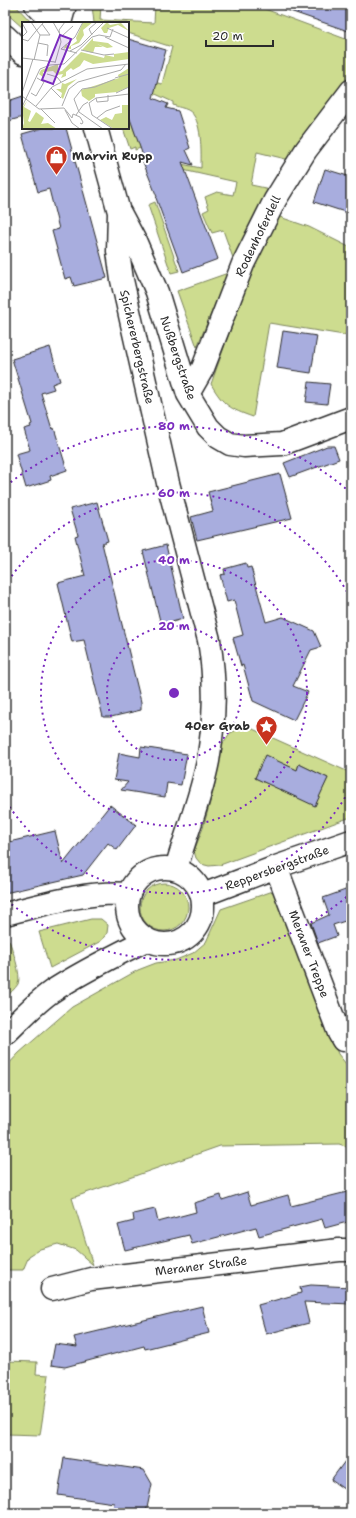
<svg xmlns="http://www.w3.org/2000/svg" width="356" height="1518" viewBox="0 0 356 1518" font-family="'Shantell Sans',sans-serif">
  <style>
    .green { fill: #cddc8f; stroke: #7c845d; fill-rule: evenodd }
    .building { fill: #a8adde; stroke: #2b2b2b }
    .lines { fill: none; stroke-linecap: round; stroke-linejoin: round }
    .minor-casing { stroke: #2b2b2b; stroke-width: 25 }
    .minor { stroke: #fff; stroke-width: 22 }
    .ring { fill: none; stroke: #7b2cbf; stroke-width: 2; stroke-dasharray: 2 4 }
    .labels { text-anchor: middle; dominant-baseline: central; stroke-width: 4; stroke-linejoin: round; paint-order: stroke }
    .poi-label { font-size: 12px; font-weight: bold; fill: #2b2b2b; stroke: #fff; text-anchor: start }
    .street-label { font-size: 12px; fill: #2b2b2b; stroke: #fff }
    .inset-road { fill: none; stroke: #aaa; stroke-width: 1 }
    .view { fill: #7b2cbf; fill-opacity: 0.15; stroke: #7b2cbf; stroke-width: 2 }
    .inset-edge { fill: none; stroke: #2b2b2b; stroke-width: 2 }
    .centre { fill: #7b2cbf; stroke: #fff; stroke-width: 2 }
    .ring-label { font-size: 12px; text-anchor: middle; font-weight: bold; fill: #7b2cbf; stroke: #fff; stroke-width: 4; stroke-linejoin: round; paint-order: stroke }
  </style>
  <rect width="100%" height="100%" fill="#fff"/>
  <filter id="ink" filterUnits="userSpaceOnUse"><feTurbulence type="fractalNoise" baseFrequency=".025" numOctaves="2"/><feDisplacementMap in="SourceGraphic" scale="8" xChannelSelector="R" yChannelSelector="G"/><feConvolveMatrix kernelMatrix="1 2 1 2 8 2 1 2 1" color-interpolation-filters="sRGB"/></filter>
  <g filter="url(#ink)">
    <path class="green" d="M5 5H15L32 23H23V28L5 12Z
      M92 5H101L100 20 154 23 155 5H254L351 41V74L290 160 257 152 251 185 270 189 233 258 223 230 212 233 203 212 209 209 205 197 217 192 233 195 236 182 165 166 166 161 201 168C201 154 203 118 188 110 184 108 177 107 173 105V102L149 91 145 80 162 84 172 47 128 33V23H94Z
      M128 113 135 133 143 147 135 150V147L130 149 123 128H128Z
      M155 202 179 271 171 273 148 205Z
      M277 216 309 227 351 248V332L344 335 269 323 253 417C230 409 223 405 211 384L252 269Z
      M228 273 197 347 177 291Z
      M246 726 351 773V817L220 865 209 866 201 864 196 858 194 851 203 828 214 788 223 743 230 733ZM265 756 297 770 299 764 328 778 315 805 255 778Z
      M140 907a24 24 0 1 1 48 0a24 24 0 1 1-48 0Z
      M276 890 338 1054 351 1070V1148L339 1144 220 1146 72 1198 93 1265 76 1250 58 1244 40 1249 29 1256 23 1270H5V1068L19 1053 72 1007 138 970 156 963 176 960 193 953 206 942 221 909Z
      M91 919H101L108 925 107 933 101 941 50 968 39 932Z
      M9 940C12 949 22 975 18 984 15 989 10 993 5 998V979L7 977 5 971V941Z
      M5 1361 37 1362 36 1374 49 1375 40 1435 7 1434 5 1431Z"/>
    <path class="building" d="M281 5H351V32L281 8Z
      M128 39 166 50 153 98 168 104 166 108 178 111 190 148 186 150 193 165 182 162 218 259 183 272 156 198 157 197 141 157 143 156 128 113Z
      M23 96V117L5 122V102Z
      M43 128H66L107 278 74 286 71 277 65 279 52 231 59 229 49 189 38 192 22 134Z
      M325 169 351 177V214L314 202Z
      M283 331 317 336 311 373 277 368Z
      M50 347 60 381 52 384 54 389 41 393 52 429 54 428 67 470 50 476 51 480 26 488 16 454 30 450 24 429 31 427 30 425 32 424 12 359Z
      M309 382 330 384 327 404 306 402Z
      M327 446H334L339 459 290 477 284 463Z
      M280 474 292 518 197 540 191 517 213 511 208 492Z
      M97 502 108 541 102 543 141 702V710L111 717H103L84 640 72 642 58 583 85 576 75 536 78 535 70 509Z
      M166 545 183 619 161 625 143 551Z
      M246 563 247 568 251 567 266 622 283 617 314 631 321 647 311 650 293 686 308 692 294 720 253 701 243 665 241 666 233 638 243 635 234 600 227 602 220 575 225 574 224 569Z
      M141 747 187 754 181 785 167 783 165 797 121 790 128 782 114 780 119 753 140 757Z
      M265 755 297 770 299 764 328 778 315 806 255 778Z
      M110 805 136 825 117 850 108 843 83 875 5 893V843L55 831 63 864Z
      M351 888V919L333 925 337 936 318 943 311 923 329 915 323 898Z
      M351 1191V1221L325 1228 322 1219 259 1236 256 1227 192 1244 189 1235 125 1250 118 1225 134 1221 133 1214 155 1209 158 1222 196 1212 194 1203 221 1195 222 1200 247 1192 251 1205 288 1195 291 1206Z
      M311 1285 351 1287V1304L304 1302 309 1323 266 1334 258 1305 301 1293 300 1287Z
      M202 1306 209 1333 145 1349 144 1346 65 1367 51 1365 55 1344 77 1347 74 1337Z
      M351 1453V1494L331 1480Z
      M64 1458 144 1470 152 1484 146 1513H112L114 1503 58 1495Z"/>
    <g class="lines">
      <defs>
        <path id="minor" d="M36 5 54 23
          M60 23 65 5
          M5 36 23 53
          M96 128 119 212 118 251 122 280 168 483 209 640C216 683 215 718 208 761 201 798 186 833 176 869
          M120 213 136 243 157 292 188 394 208 427 218 437 230 444 244 446 282 444 351 418
          M188 394 203 368 243 264 275 200 306 150 351 91
          M276 867 339 1033 343 1040
          M127 906a38 38 0 1 1 76 0a38 38 0 1 1-76 0Z
          M203 895 276 867 351 841
          M5 914C45 904 87 891 129 894
          M5 1034C20 1020 34 1004 51 992 81 972 114 956 146 940
          M52 1289 91 1279 339 1250H351"/>
      </defs>
      <use href="#minor" class="minor-casing"/>
      <use href="#minor" class="minor"/>
    </g>
  </g>
  <g class="ring">
    <circle cx="174" cy="693" r="67"/>
    <circle cx="174" cy="693" r="133"/>
    <path d="M351 787A200 200 0 0 1 5 800M5 586A200 200 0 0 1 351 599"/>
    <path d="M351 893A267 267 0 0 1 6 900M6 486A267 267 0 0 1 351 493"/>
  </g>
  <defs>
    <symbol id="shop-pin" viewBox="-11 -11 22 30"><path d="M0 17L-7.5 6A9.5 9.5 0 1 1 7.5 6Z" fill="#c8321e" stroke="#fff"/><path d="M-5-2.5h2.3a2.7 3.5 0 0 1 5.4 0H5L5.5 6h-11ZM-1.5-2.5h3a1.5 2.3 0 0 0-3 0Z" fill="#fff"/></symbol>
    <symbol id="sight-pin" viewBox="-11 -11 22 30"><path d="M0 17L-7.5 6A9.5 9.5 0 1 1 7.5 6Z" fill="#c8321e" stroke="#fff"/><path d="M0-6L1.8-2.2L6-1.7L2.9 1.2L3.7 5.4L0 3.3L-3.7 5.4L-2.9 1.2L-6-1.7L-1.8-2.2Z" fill="#fff"/></symbol>
  </defs>
  <g fill-rule="evenodd">
    <use href="#shop-pin" x="44" y="144" width="25" height="34"/>
    <use href="#sight-pin" x="254" y="714" width="25" height="34"/>
  </g>
  <g class="labels">
    <g class="poi-label">
      <text x="72" y="156">Marvin Rupp</text>
      <text x="250" y="726" text-anchor="end">40er Grab</text>
    </g>
    <g class="street-label">
      <text transform="translate(258 236) rotate(-64)">Rodenhoferdell</text>
      <text transform="translate(137 347) rotate(77)">Spichererbergstraße</text>
      <text transform="translate(178 358) rotate(71)">Nußbergstraße</text>
      <text transform="translate(277 868) rotate(-20)">Reppersbergstraße</text>
      <text transform="translate(309 954) rotate(69)">Meraner Treppe</text>
      <text transform="translate(201 1266) rotate(-7)">Meraner Straße</text>
    </g>
  </g>
  <g transform="translate(22 22)">
    <rect width="107" height="107" fill="#fff"/>
    <path d="M61 0H71L61 8 62 13 57 21 49 24V27L43 26 41 28 44 22 47 25 55 19 54 16ZM85 0 88 3 99 1 107 9 96 3 87 6 85 11H82L79 6ZM71 16V19L86 21 91 25 85 26 75 22 81 25H73L71 31 60 28ZM59 30 82 36 83 33 92 35V32L107 30V37L71 42 62 38 58 44 51 48 49 46 44 50V54L39 56 41 52 35 53 31 49 21 50 22 56 17 52 19 48 36 42V50L40 49ZM107 46V65L95 70 73 72V75L67 79 60 74 59 68 97 56 96 53ZM55 57 46 64 41 77 39 75 40 71 34 67H39L40 61 43 62ZM5 79 2 85 9 89 6 99 8 100 14 90 22 96 19 102 26 101 35 107H0L2 101 0 86ZM100 83H107V107H92L78 98 84 95 90 98 93 92 100 91Z" fill="#cddc8f"/>
    <path class="inset-road" d="M9 0 18 13 12 38M31 0 39 14M0 1 5 10 0 15M85 6 107 16M14 9 22 0M18 13H28L20 2M70 13 67 7 75 0M40 14 51 4M83 15 107 26M0 17 6 19 14 9M16 21 26 23 25 34M39 27 53 15 61 0M39 27 55 31M59 28 82 33 92 32M48 29 59 23 82 0M0 36 33 40M33 41 39 20 37 8 43 0M25 52 35 55 39 60M93 56 107 52M29 66 39 76M0 71 11 37M9 71 14 74 22 60 15 56M94 71 107 65M0 74 17 87 42 86M74 76 75 80 86 79V73M14 84 30 65 65 47 107 42M40 84 47 67 56 60 99 48 104 42M0 85 18 47 28 43 42 42 70 15 77 13 88 15 91 7M42 86 50 96 51 92 58 95 61 100 60 102 58 101M19 87 33 101M43 88 50 101 58 107M54 93 61 83 66 80M75 96 84 89 98 84M81 107 57 90 52 77 60 67 73 65 93 57M91 107 70 93 67 81 74 76 107 72"/>
    <path class="view" d="M38 13 49 17 31 62 20 58Z"/>
    <rect width="107" height="107" class="inset-edge"/>
  </g>
  <circle cx="174" cy="693" r="6" class="centre"/>
  <g class="ring-label">
    <text x="174" y="430">80 m</text>
    <text x="174" y="497">60 m</text>
    <text x="174" y="564">40 m</text>
    <text x="174" y="630">20 m</text>
  </g>
  <rect width="356" height="1518" fill="none" stroke="#fff" stroke-width="20"/>
  <rect x="10" y="10" width="336" height="1498" fill="none" stroke="#2b2b2b" stroke-width="1.5" filter="url(#ink)"/>
  <path d="M206 40v6h67v-6" fill="none" stroke="#2b2b2b" stroke-width="2"/>
  <text x="212" y="40" font-size="12" fill="#2b2b2b" stroke="#ffffff" stroke-width="3" paint-order="stroke">20 m</text>
</svg>
